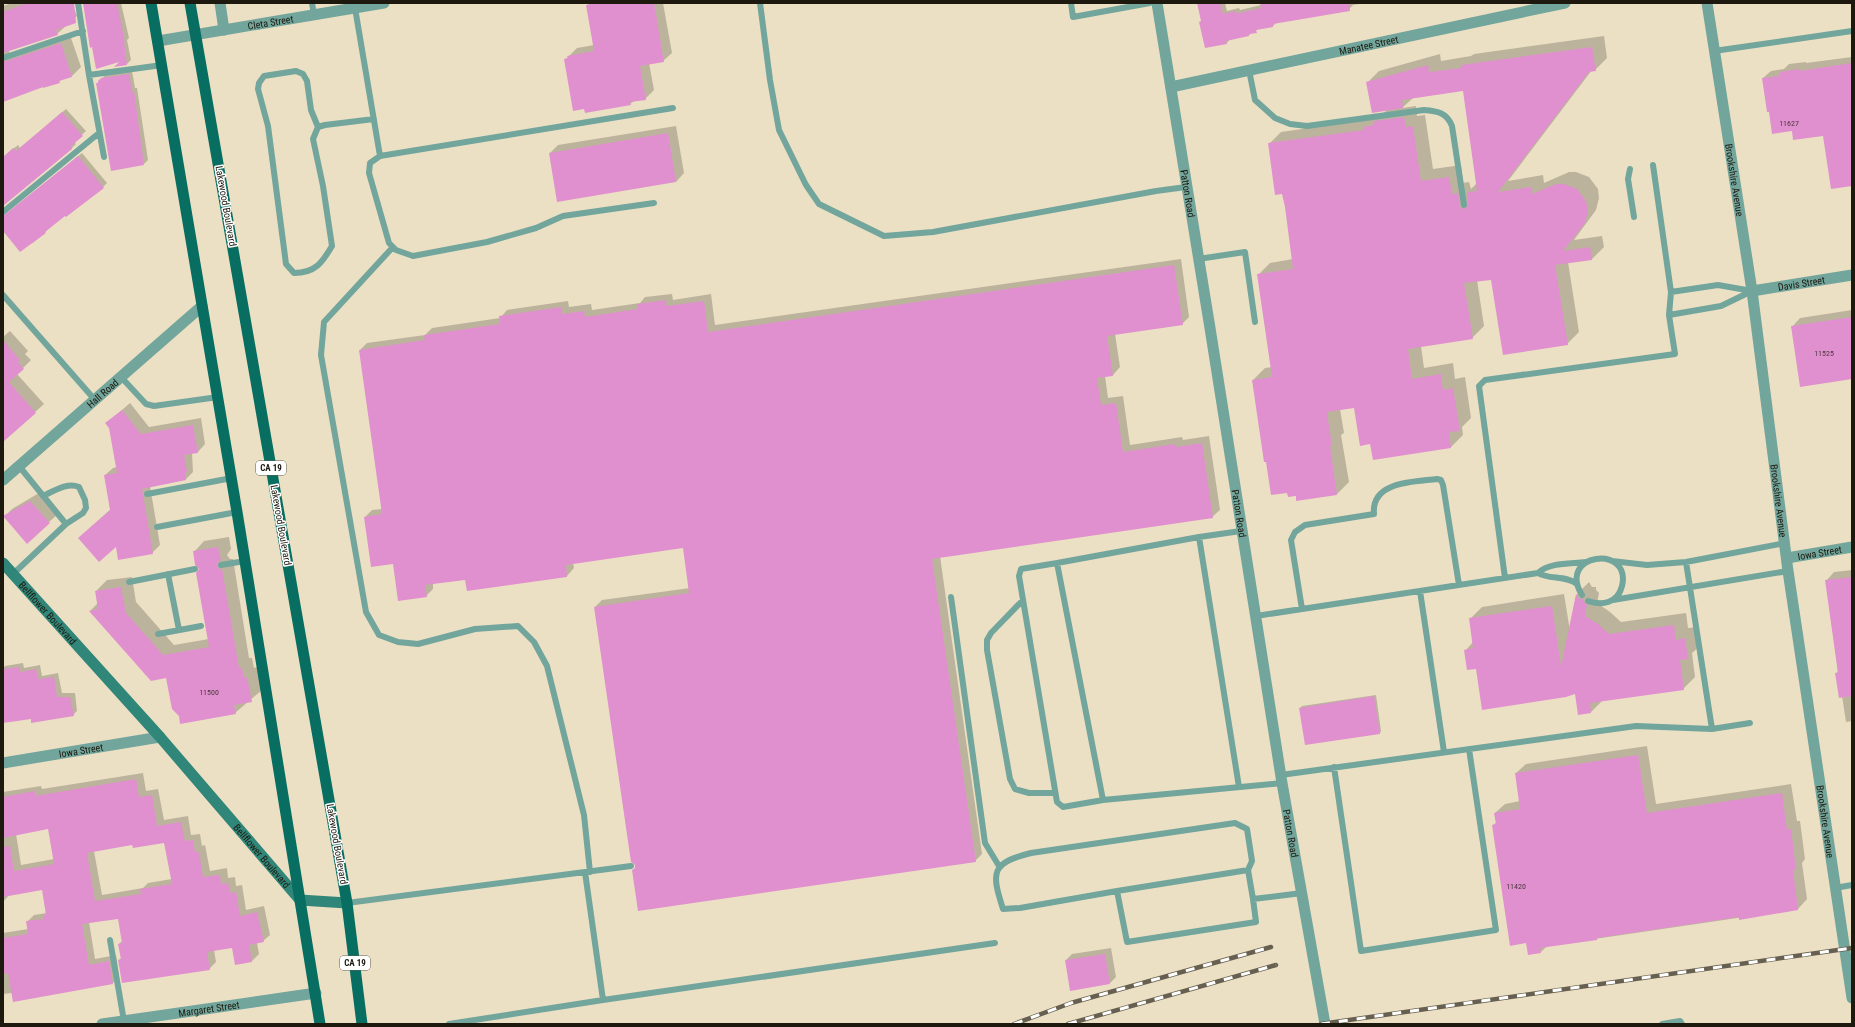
<svg xmlns="http://www.w3.org/2000/svg" width="1855" height="1027" viewBox="0 0 1855 1027" font-family="'Roboto Condensed',sans-serif">
  <style>
    .shadow { fill: #0003; fill-rule: evenodd }
    .building { fill: #e090ce; fill-rule: evenodd }
    .lines { fill: none; stroke-linecap: round; stroke-linejoin: round }
    .service { stroke: #72a59b; stroke-width: 6 }
    .minor { stroke: #72a59b; stroke-width: 11 }
    .tertiary { stroke: #72a59b; stroke-width: 11 }
    .secondary { stroke: #308779; stroke-width: 11 }
    .primary { stroke: #086e61; stroke-width: 11 }
    .rail-casing { stroke: #676050; stroke-width: 4.5 }
    .rail { stroke: #fff; stroke-width: 3; stroke-dasharray: 9; stroke-linecap: butt }
    .labels { text-anchor: middle; dominant-baseline: central; stroke-width: 3; stroke-linejoin: round; paint-order: stroke }
    .number-label { font-size: 8px; fill: #4e373f }
    .shield { fill: #fff; stroke: #615e57; stroke-width: 1 }
    .shield-label { font-size: 9px; font-weight: bold; fill: #1d190f }
    .street-label { font-size: 10px; fill: #1d190f; stroke: #fff }
  </style>
  <rect width="100%" height="100%" fill="#ece0c4"/>
  <path class="shadow" d="M12 3H72L77 16 57 34 8 50 10 53 70 35 81 67 72 76 62 79 59 82 20 94 3 101V6Z
    M84 3H121L129 38 127 40 131 60 127 64 122 60Z
    M590 3H663L672 53 663 61 649 63 654 90 645 99 634 101 630 104 565 60 577 48 594 45 587 6Z
    M1198 3H1225L1227 11 1239 8 1240 10 1261 5V3H1366L1353 5 1349 9 1276 23 1273 26 1260 28 1249 35 1230 39 1227 43 1200 22 1202 20Z
    M1604 36 1607 58 1595 70H1592L1508 181 1543 175 1544 183 1569 172H1576L1589 177 1598 189 1599 198 1596 210 1574 240 1602 236 1604 247 1592 259 1568 262 1579 332 1567 344 1492 278 1477 280 1484 326 1472 338 1421 346 1424 368 1453 363 1455 379 1465 377 1471 418 1462 427 1463 435 1451 447 1374 459 1371 443 1355 407 1340 409 1344 433 1341 435 1349 482 1337 494 1297 495 1253 380 1265 368 1272 367 1258 275 1270 263 1293 259 1286 207 1269 144 1281 132 1372 119 1382 114 1387 110 1367 83 1379 71 1440 54 1441 61 1471 56 1474 54ZM1464 90 1477 183 1471 189 1469 182 1463 183 1461 165 1433 169 1425 115 1417 116 1416 106 1402 108 1413 98Z
    M1852 57V185L1824 135 1793 130 1763 78 1771 71 1784 69 1789 64 1806 62V63Z
    M132 71 135 88H137L148 160 144 164 97 84 106 74Z
    M66 109 86 131 74 142 76 144 72 148 3 204V157L18 145 20 148Z
    M676 126 684 173 676 182 550 153 558 145Z
    M82 153 107 183 103 187 65 214 33 243 3 229V225L14 209Z
    M1181 259 1189 317 1182 324 1115 334 1120 367 1113 375 1105 376 1108 398 1123 396 1130 445 1182 437 1183 440 1209 436 1220 510 1212 517 940 556 982 854 975 861 636 868 595 607 602 600 690 588 684 547 573 563 574 568 567 576 467 590 466 579 433 583V589L426 596 394 563 365 517 372 510 382 509 360 350 367 343 425 335 432 328 500 318 507 310 568 301 569 307 591 304 592 310 640 303 645 297 672 294 673 300 711 294 715 325Z
    M1852 310V378L1792 327 1800 318Z
    M10 331 28 351 25 354 31 360 17 374 44 404 3 441V337Z
    M130 403 149 427 201 418 205 444 198 452 192 453 193 472 186 479 150 486 160 545 152 553 79 538 111 509 105 475 113 468 117 467 110 427 107 423Z
    M39 493 58 514 49 522 4 517 12 509Z
    M229 537 231 549 227 555 230 559H233L249 658H252L254 668 257 667 262 690 235 713 167 677 90 611 98 603 96 591 107 580 132 577 136 602 174 645 209 639 201 568 194 552 204 541Z
    M1852 570V721L1846 722 1842 696 1836 673 1838 671 1826 581 1834 572Z
    M1589 582 1592 587H1596V590L1599 593 1597 603 1610 612 1621 622 1686 613 1688 628 1697 627 1700 646 1692 653 1695 677 1683 689 1603 700 1591 712 1576 693 1477 668 1466 650 1473 642 1470 619 1482 607 1564 594 1570 631 1577 594Z
    M23 663 24 668 40 665 42 676 58 673 62 693H75L77 711 73 715 32 718 3 722V668L5 666Z
    M1376 695 1381 731 1380 733 1300 708 1302 706Z
    M1647 746 1656 804 1791 784 1797 821H1800L1805 859 1802 863 1807 899 1798 909 1547 946 1541 952 1527 942 1493 825 1497 822 1495 813 1505 804 1520 801 1516 773 1526 764Z
    M143 773 146 791 158 789 164 820 188 816 191 835 200 834 202 846 205 845 210 871 227 868 228 878 235 877 236 886 242 885 246 910 264 906 270 935 263 941 257 943 259 954 252 961 236 964 233 947 214 950 216 962 209 969 119 960 121 958 119 944 123 940 119 917 89 922 95 959 116 955 119 976 113 983 14 1001 12 993 3 994V933L28 929 27 922 34 915 47 913 43 889 10 894 3 902V792L41 786 42 789ZM49 827 54 859 21 865 16 834ZM165 842 172 879 148 883 143 888 102 895 94 851 133 844Z
    M1111 948 1116 977 1110 983 1066 960 1072 954Z"/>
  <path class="building" d="M27 3H74L76 23 56 30 58 35 3 53V12Z
    M83 3H117L125 43H124L127 65 114 67 119 62 96 69 92 47 90 48Z
    M600 3H654L664 62 640 66 646 100 630 102 631 105 585 113 584 109 573 111 564 59 568 58 567 56 594 51 586 5Z
    M1197 3H1220L1223 14 1235 11V14L1261 8 1260 3H1349L1350 11 1273 24V27L1256 30 1257 33 1249 34V36L1226 41 1227 44 1205 48 1199 22 1201 21Z
    M61 43 72 77 59 81 60 83 43 88V87L3 102V62Z
    M1592 47 1596 71 1589 72 1498 192 1531 187 1532 194 1556 184H1564L1577 189 1586 201 1588 211 1585 223 1563 251 1590 247 1592 260 1555 265 1568 345 1503 355 1491 280 1464 283 1473 339 1408 349 1412 379 1441 374 1443 390 1453 388 1460 431 1449 432 1451 448 1373 460 1370 444 1360 446 1354 408 1327 412 1332 446H1330L1337 495 1296 501V496L1288 497 1287 493 1271 495 1266 462H1264L1252 380 1272 377 1257 274 1293 269 1285 207 1282 194 1275 195 1268 143 1364 130 1363 127 1374 125V121L1404 117 1406 127 1413 126 1421 181 1449 177 1452 194 1458 193 1460 207 1465 209 1468 205 1467 192 1477 191 1463 91 1402 100 1403 108 1372 113 1366 82 1428 65 1429 72 1461 68V65Z
    M1852 63V186L1831 189 1823 136 1793 140 1792 131 1772 134 1769 112H1767L1762 78 1780 76V72L1799 69V71Z
    M129 74 132 92 134 91 144 165 111 171 96 83H98V81L101 78Z
    M62 112 83 136 71 146 72 149 3 206V157L13 148 16 151Z
    M668 133 676 182 557 202 549 153Z
    M78 156 104 188 66 217 65 216 45 232 46 233 20 252 3 231V216Z
    M1174 265 1183 325 1107 336 1113 376 1097 378 1101 405 1116 403 1123 452 1175 444 1176 447 1202 443 1213 518 932 559 976 862 638 911 632 870 635 868V865L631 862 594 607 689 593 683 548 566 565 567 577 467 591 465 580 425 585 427 597 398 601 393 564 371 567 364 517 382 514 359 350 425 340 424 335 500 324 499 316 561 307 562 314 584 311 585 317 638 309 637 304 666 300V306L704 301 708 332Z
    M1852 317V379L1800 387 1791 326Z
    M3 340 20 360 18 362 24 369 9 382 36 413 3 442Z
    M122 410 141 434 193 425 198 453 184 455 187 472H185L186 480 142 489 153 554 118 560 116 547 99 562 78 538 110 510 104 475 117 473 109 428 105 423Z
    M30 501 50 523 27 544 3 516Z
    M218 547 221 560 217 563V566L219 569H222L239 668H242L244 678 247 677 252 702 234 705 236 714 180 724 179 716 172 709 166 678 151 681 89 611 98 609 95 591 121 587 126 613 163 655 209 647 196 573 199 569 195 565 193 551Z
    M1852 577V696L1839 698 1835 673H1838L1825 580Z
    M1576 594 1579 599H1584V602L1587 605 1585 616 1598 624 1609 634 1674 625 1676 640 1685 638 1688 659 1680 660 1684 690 1590 703 1591 713 1578 715 1575 694 1566 697 1482 710 1476 669 1467 670 1464 650 1473 648 1469 618 1552 606 1561 667Z
    M19 667 20 672 36 669 38 679 54 677 57 697H70L74 716 31 723V719L3 723V669Z
    M1374 696 1380 734 1305 745 1299 708Z
    M1638 755 1647 813 1782 793 1787 830 1791 829 1796 870H1793L1798 910 1739 920V917L1597 938V940L1540 948 1541 953 1528 955 1526 943 1510 946 1492 825 1496 824 1494 813 1520 809 1515 773Z
    M136 779 139 797 152 795 157 826 181 822 185 841 193 840 195 852H199L203 877 220 875 221 884 228 883 230 893 236 892 240 916 257 912 264 942 249 945 252 962 235 965 232 948 207 952 210 970 122 983 118 960 121 959 118 944 122 943 118 919 82 924 89 965 109 961 113 984 13 1002 8 973 3 974V938L28 934 26 921 44 919 43 915H46L42 890 3 897V847L10 846 14 871 54 864 48 829 3 838V797L35 791V796ZM164 843 172 884 140 889 141 894 95 901 87 853 132 845 133 848Z
    M1105 954 1110 984 1070 991 1065 960Z"/>
  <g class="lines">
    <path class="service" d="M78 3 89 75 162 65
      M312 3 314 15
      M760 3 770 80 779 130 806 185 819 204 884 236 933 232 1156 191 1186 187
      M1071 3 1073 17 1150 3
      M355 8 380 156 673 108
      M1714 51 1852 31
      M3 58 83 31
      M1249 70 1255 100 1275 118 1290 124 1307 126 1424 110C1438 111 1447 113 1452 126L1464 205
      M89 75 104 157
      M318 127 311 110 307 81 303 74 296 71 264 76 259 83 258 89 268 126 286 264 294 273C315 273 322 263 332 246L323 186 313 139 318 127 325 125 374 119
      M380 156 370 163 369 173 389 243 396 250 413 256 487 242 536 228 563 216 654 203
      M1653 165 1671 292 1718 285 1752 291
      M1630 169 1628 179 1634 217
      M3 212 99 133
      M393 247 324 322 321 355 366 612 379 635 398 642 418 644 475 629 518 626 534 642 547 666 584 815 590 872
      M1198 259 1245 252 1255 322
      M3 295 95 400
      M1669 315 1721 306 1752 291
      M121 377 146 404 154 406 218 397
      M19 466 66 524
      M147 494 232 478
      M157 527 237 512
      M1241 531 1199 537 1057 563 1103 800 1282 783
      M1199 537 1239 787
      M1612 561 1647 565 1686 562 1785 543
      M1686 562 1712 729
      M1057 563 1021 569 1019 576 1057 802 1063 807 1103 800
      M221 565 245 561
      M1538 573C1550 580 1565 575 1577 584
      M13 574 66 524 83 513 86 508 85 500 79 487C67 482 54 491 43 496
      M168 574 179 630
      M1505 578 1479 386 1485 380 1675 354 1669 315 1671 292
      M129 582 195 569
      M1420 591 1444 752
      M1582 595C1556 553 1632 544 1622 586 1618 603 1602 606 1588 601
      M951 597 985 843 999 866
      M1023 600 991 633 987 640V650L1010 779 1015 789 1029 793H1055
      M1613 600 1788 571
      M1302 609 1291 540 1295 532 1305 525 1374 514C1371 481 1414 482 1437 479L1441 480 1443 485 1459 585
      M1256 616 1538 573C1550 562 1571 564 1586 562
      M158 634 201 626
      M1334 767 1361 951 1496 930 1469 749
      M1281 775 1636 726 1712 729 1750 723
      M585 872 603 1000 995 943
      M1835 888 1852 885
      M1117 891 1020 908 1003 909C991 872 991 863 1031 853L1235 823 1247 829 1252 861 1248 870
      M1253 899 1248 870 1117 891 1127 942 1256 922 1253 899 1302 893
      M347 903 631 866
      M110 940 124 1021
      M449 1024 603 1000
      M1662 1024 1680 1021 1682 1024"/>
    <g class="minor">
      <path d="M220 3 224 30"/>
      <path id="s1" d="M1171 87 1565 3"/>
      <path id="s2" d="M1752 291 1852 275"/>
      <path id="s3" d="M3 480 202 306"/>
      <path id="s4" d="M1787 558 1852 547"/>
      <path id="s5" d="M3 763 160 737"/>
      <path id="s6" d="M102 1024 316 993"/>
    </g>
    <g class="tertiary">
      <path id="s7" d="M1157 3 1210 328 1282 783 1325 1024"/>
      <path id="s8" d="M1707 3 1752 291 1788 571 1852 998"/>
      <path id="s9" d="M158 41 384 3"/>
    </g>
    <path class="secondary" id="s10" d="M3 563 160 737 300 900 347 903"/>
    <path class="primary" d="M151 3 237 512 320 1024
      M190 3 347 903 362 1024"/>
    <defs>
      <path id="rail" d="M1014 1024 1071 1003 1271 947
        M1068 1024 1276 965
        M1321 1024 1852 948"/>
    </defs>
    <use href="#rail" class="rail-casing"/>
    <use href="#rail" class="rail"/>
  </g>
  <g class="labels">
    <g class="number-label">
      <text x="1789" y="123">11627</text>
      <text x="1824" y="353">11525</text>
      <text x="209" y="692">11500</text>
      <text x="1516" y="886">11420</text>
    </g>
    <g class="shield">
      <rect x="256" y="461" width="30" height="14" rx="3"/>
      <rect x="340" y="956" width="30" height="14" rx="3"/>
    </g>
    <g class="shield-label">
      <text x="271" y="468">CA 19</text>
      <text x="355" y="963">CA 19</text>
    </g>
    <g class="street-label">
      <text stroke="none"><textPath href="#s9" startOffset="114">Cleta Street</textPath></text>
      <text stroke="none"><textPath href="#s1" startOffset="202">Manatee Street</textPath></text>
      <text stroke="none"><textPath href="#s8" startOffset="179">Brookshire Avenue</textPath></text>
      <text stroke="none"><textPath href="#s7" startOffset="193">Patton Road</textPath></text>
      <text transform="translate(226 206) rotate(80)">Lakewood Boulevard</text>
      <text stroke="none"><textPath href="#s2" startOffset="50">Davis Street</textPath></text>
      <text stroke="none"><textPath href="#s3" startOffset="132">Hall Road</textPath></text>
      <text stroke="none"><textPath href="#s8" startOffset="503">Brookshire Avenue</textPath></text>
      <text stroke="none"><textPath href="#s7" startOffset="517">Patton Road</textPath></text>
      <text transform="translate(281 525) rotate(80)">Lakewood Boulevard</text>
      <text stroke="none"><textPath href="#s4" startOffset="33">Iowa Street</textPath></text>
      <text stroke="none"><textPath href="#s10" startOffset="67">Bellflower Boulevard</textPath></text>
      <text stroke="none"><textPath href="#s5" startOffset="79">Iowa Street</textPath></text>
      <text stroke="none"><textPath href="#s8" startOffset="827">Brookshire Avenue</textPath></text>
      <text stroke="none"><textPath href="#s7" startOffset="841">Patton Road</textPath></text>
      <text transform="translate(337 844) rotate(80)">Lakewood Boulevard</text>
      <text stroke="none"><textPath href="#s10" startOffset="391">Bellflower Boulevard</textPath></text>
      <text stroke="none"><textPath href="#s6" startOffset="108">Margaret Street</textPath></text>
    </g>
  </g>
  <rect width="1855" height="1027" fill="none" stroke="#1d190f" stroke-width="8"/>
</svg>
